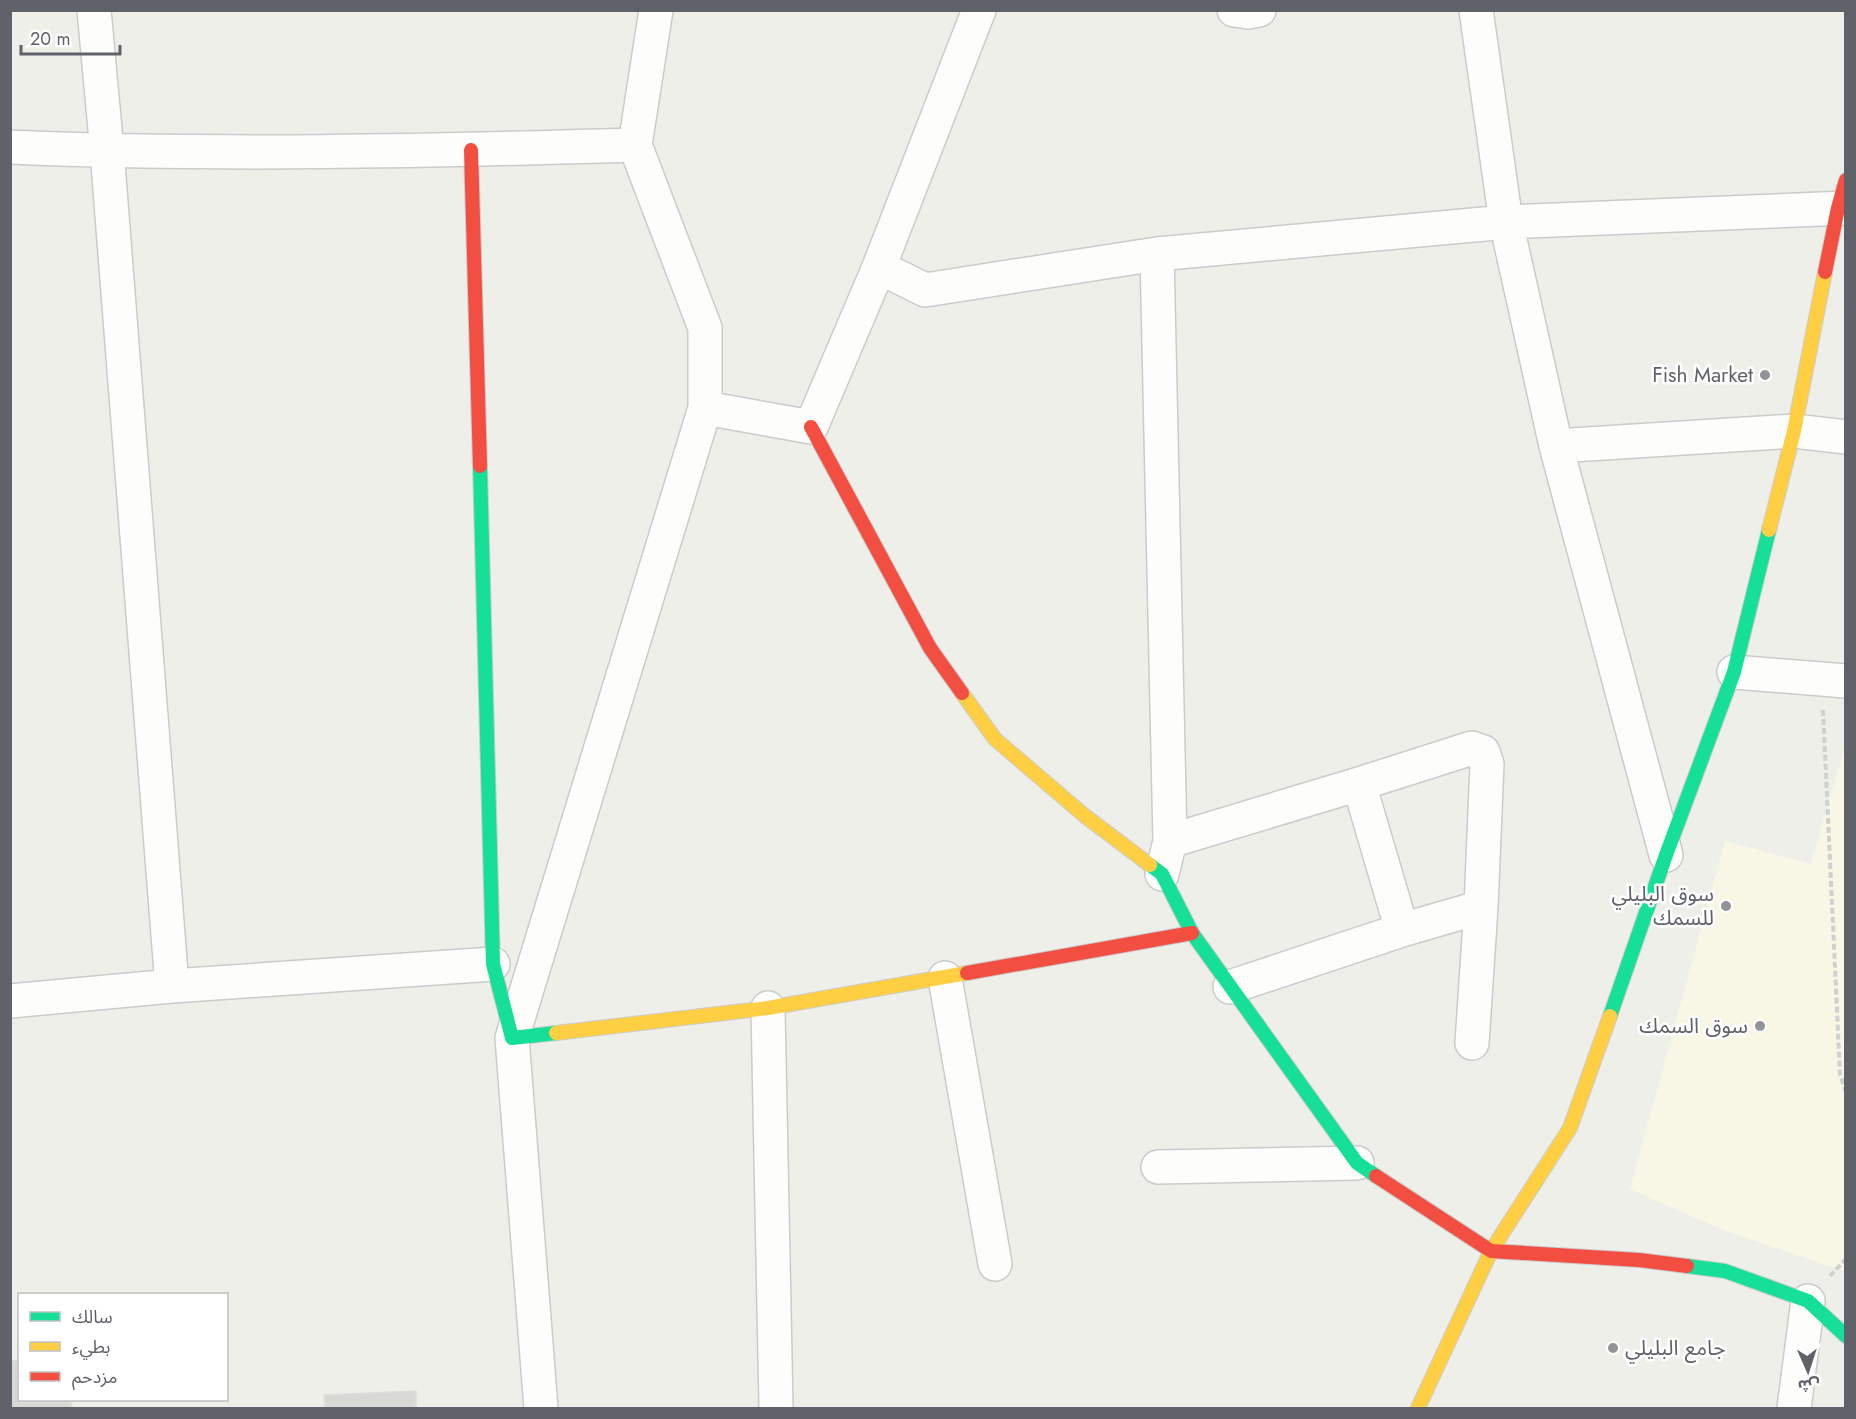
<svg xmlns="http://www.w3.org/2000/svg" width="1856" height="1419" viewBox="0 0 1856 1419" font-family="Jost,'Noto Sans Arabic',sans-serif">
  <style>
    .commercial { fill: #f8f6e4 }
    .building { fill: #d8d8d5; stroke: #deddd9; stroke-width: 1.5 }
    .lines { fill: none; stroke-linecap: round; stroke-linejoin: round }
    .street-casing { stroke: #cbcbcb; stroke-width: 36 }
    .fast-casing { stroke: #ccc; stroke-width: 16 }
    .slow-casing { stroke: #ccc; stroke-width: 16 }
    .jam-casing { stroke: #ccc; stroke-width: 16 }
    .path { stroke: #cdd1cf; stroke-width: 4; stroke-dasharray: 6 3; stroke-linecap: butt }
    .street { stroke: #fdfdfc; stroke-width: 33 }
    .fast { stroke: #16e098; stroke-width: 14 }
    .slow { stroke: #ffcf43; stroke-width: 14 }
    .jam { stroke: #f24e42; stroke-width: 14 }
    .poi-dot { fill: #919396; stroke: #fff; stroke-width: 2 }
    .labels { text-anchor: middle; dominant-baseline: central; stroke-width: 5; stroke-linejoin: round; paint-order: stroke }
    .poi-label { font-size: 21px; fill: #5f6268; stroke: #fff; text-anchor: end }
  </style>
  <rect width="100%" height="100%" fill="#efefea"/>
  <path class="commercial" d="M1845 746 1846 1271H1845L1723 1230 1630 1189 1725 841 1811 864Z"/>
  <path class="building" d="M20 1360V1400H71L72 1408H10V1361Z
    M416 1391V1408H325L324 1395Z"/>
  <g class="lines">
    <defs>
      <path id="street" d="M94 10 107 151 172 986
        M1234 10 1248 12 1259 10
        M1476 10 1506 222 1556 446 1666 855
        M10 147C218 156 427 151 635 145
        M1157 254 1170 841 1162 874
        M879 267 925 290 1157 254 1506 222 1846 208
        M705 408 811 427 879 267 979 10
        M1556 446 1794 431 1846 437
        M1734 672 1846 681
        M1359 784 1402 930
        M1170 841 1359 784 1472 748 1483 752 1487 764 1481 907 1472 1043
        M945 978 995 1264
        M1230 987 1402 930 1481 907
        M10 1001 172 986 493 964
        M768 1008 776 1408
        M1158 1167 1357 1163
        M541 1408 512 1038 705 408V328L635 145 656 10
        M1794 1408 1808 1301"/>
      <path id="fast" d="M480 466 493 964 512 1038 556 1033
        M1150 865 1162 874 1192 933 1357 1163 1376 1176
        M1610 1016 1666 855 1734 672 1769 530
        M1687 1266 1725 1271 1808 1301 1846 1336"/>
      <path id="slow" d="M1769 530 1794 431 1825 272
        M962 693 995 739 1085 816 1150 865
        M556 1033 768 1008 967 973
        M1418 1408 1491 1251 1570 1128 1610 1016"/>
      <path id="jam" d="M471 150 480 466
        M1825 272 1838 208 1846 180
        M811 427 930 648 962 693
        M967 973 1192 933
        M1376 1176 1491 1251 1639 1260 1687 1266"/>
    </defs>
    <use href="#street" class="street-casing"/>
    <use href="#fast" class="fast-casing"/>
    <use href="#slow" class="slow-casing"/>
    <use href="#jam" class="jam-casing"/>
    <path class="path" d="M1823 710 1840 1075 1846 1092
      M1830 1276 1846 1259"/>
    <use href="#street" class="street"/>
    <use href="#fast" class="fast"/>
    <use href="#slow" class="slow"/>
    <use href="#jam" class="jam"/>
  </g>
  <g class="poi-dot">
    <circle cx="1765" cy="375" r="6"/>
    <circle cx="1726" cy="906" r="6"/>
    <circle cx="1760" cy="1026" r="6"/>
    <circle cx="1613" cy="1348" r="6"/>
  </g>
  <g class="labels">
    <g class="poi-label">
      <text x="1753" y="375">Fish Market</text>
      <text x="1714" y="894">سوق البليلي<tspan x="1714" dy="24">للسمك</tspan></text>
      <text x="1748" y="1026">سوق السمك</text>
      <text x="1625" y="1348" text-anchor="start">جامع البليلي</text>
    </g>
  </g>
  <rect width="1856" height="1419" fill="none" stroke="#5f6268" stroke-width="24"/>
  <rect x="18" y="1293" width="210" height="108" fill="#ffffff" stroke="#bfc0c3" stroke-width="1.5"/>
  <rect x="30" y="1312" width="30" height="9" fill="#16e098" stroke="#bfc0c3" stroke-width="1.5"/>
  <text x="72" y="1323" font-size="18" fill="#5f6268">سالك</text>
  <rect x="30" y="1342" width="30" height="9" fill="#ffcf43" stroke="#bfc0c3" stroke-width="1.5"/>
  <text x="72" y="1353" font-size="18" fill="#5f6268">بطيء</text>
  <rect x="30" y="1372" width="30" height="9" fill="#f24e42" stroke="#bfc0c3" stroke-width="1.5"/>
  <text x="72" y="1383" font-size="18" fill="#5f6268">مزدحم</text>
  <g transform="translate(1808 1371) rotate(177)" stroke="#ffffff" stroke-width="4.5" paint-order="stroke">
  <path d="M0-4.5L10 22L0 15L-10 22Z" fill="#5f6268"/>
  <text y="-9" font-size="16" font-weight="bold" text-anchor="middle" fill="#5f6268">ش</text>
  </g>
  <path d="M21 45v9h99v-9" fill="none" stroke="#5f6268" stroke-width="3"/>
  <text x="30" y="45" font-size="18" fill="#5f6268" stroke="#ffffff" stroke-width="4.5" paint-order="stroke">20 m</text>
</svg>
